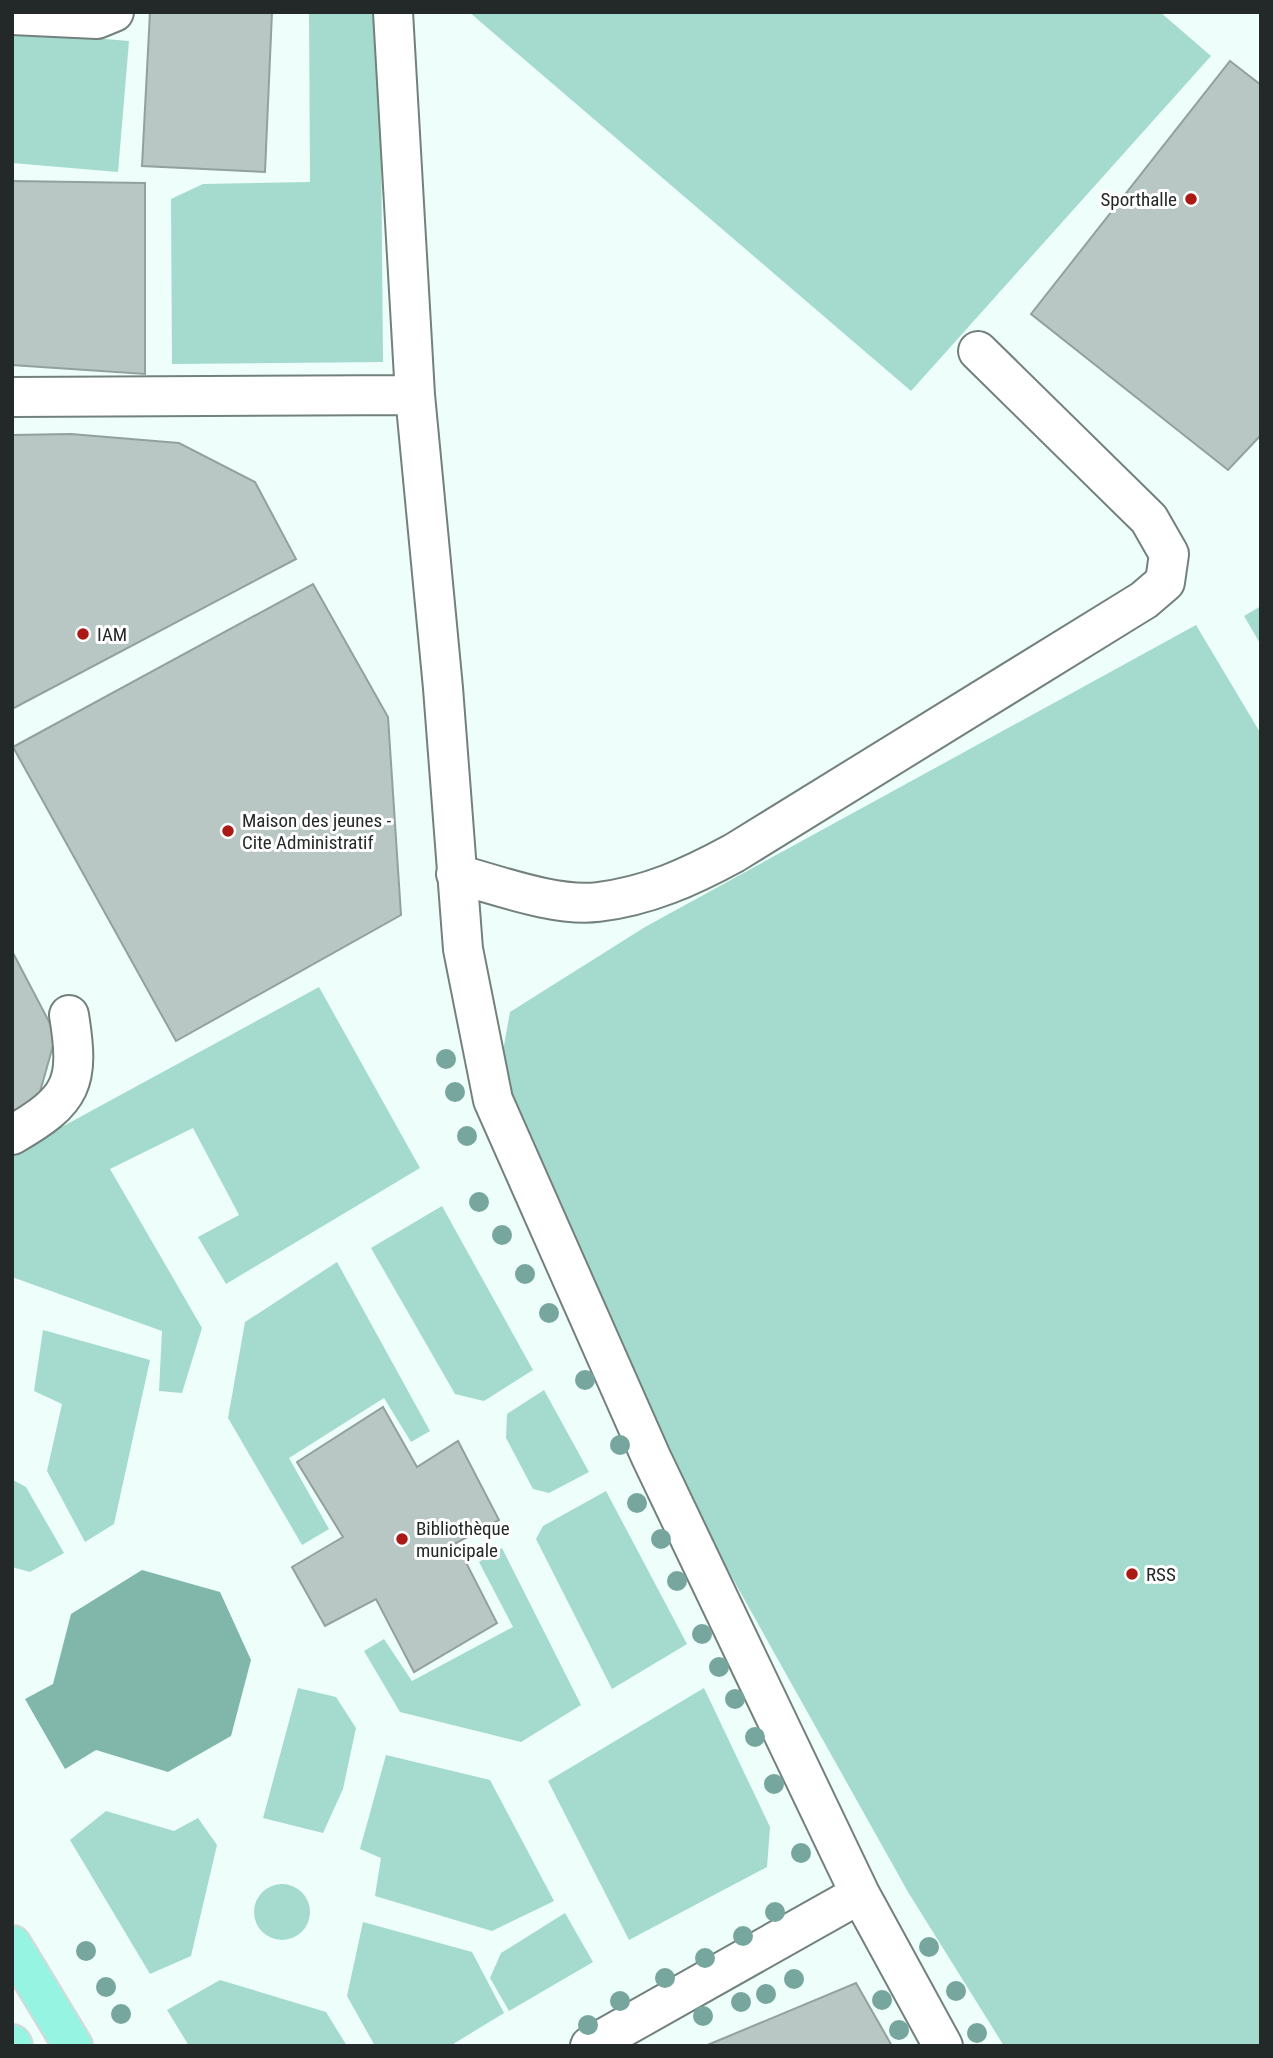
<svg xmlns="http://www.w3.org/2000/svg" width="1273" height="2058" viewBox="0 0 1273 2058" font-family="'Roboto Condensed',sans-serif">
  <style>
    .green { fill: #a4dbce }
    .water { fill: #81b7aa }
    .building { fill: #b8c7c3; stroke: #92a19d; stroke-width: 2 }
    .lines { fill: none; stroke-linecap: round; stroke-linejoin: round }
    .minor-casing { stroke: #73817d; stroke-width: 42 }
    .major-casing { stroke: #d7d8d8; stroke-width: 42 }
    .minor { stroke: #fff; stroke-width: 38 }
    .major { stroke: #96f4e3; stroke-width: 38 }
    .tree { fill: #77a69e }
    .poi-dot { fill: #ab1915; stroke: #fff; stroke-width: 2.5 }
    .labels { text-anchor: middle; dominant-baseline: central; stroke-width: 6; stroke-linejoin: round; paint-order: stroke }
    .poi-label { font-size: 19px; fill: #232928; stroke: #fff; text-anchor: start }
  </style>
  <rect width="100%" height="100%" fill="#eefefa"/>
  <path class="green" d="M309 12H380L383 362 172 364 171 199 203 184 310 182Z
    M469 12H1160L1211 56 911 391Z
    M12 31 129 41 118 172 12 163Z
    M1261 606V645L1244 616Z
    M1196 625 1261 734V2046H1004L908 1892 667 1461 495 1096 510 1012 645 927Z
    M319 987 420 1168 226 1284 198 1237 239 1215 193 1128 110 1169 202 1328 182 1393 159 1391 162 1331 12 1277V1154Z
    M442 1206 533 1370 484 1401 455 1394 371 1248Z
    M337 1262 430 1431 411 1442 384 1398 289 1458 329 1529 302 1545 228 1418 245 1322Z
    M43 1330 150 1360 114 1524 85 1542 47 1471 62 1404 34 1391Z
    M544 1390 589 1472 549 1493 533 1489 506 1438 507 1414Z
    M13 1480 26 1487 64 1553 30 1572 12 1567Z
    M606 1491 687 1644 612 1689 536 1539 543 1526Z
    M502 1548 581 1705 521 1742 400 1712 364 1651 384 1639 412 1681 513 1627 479 1562Z
    M298 1688 336 1697 356 1728 343 1789 323 1833 263 1818Z
    M704 1688 770 1827 767 1867 629 1940 548 1781Z
    M386 1755 490 1780 554 1901 492 1931 375 1896 381 1858 360 1849Z
    M106 1811 174 1831 198 1818 217 1845 191 1956 150 1974 70 1840Z
    M254 1912a28 28 0 1 1 56 0a28 28 0 1 1-56 0Z
    M565 1913 593 1962 509 2011 490 1978 501 1953Z
    M363 1922 472 1952 504 2013 450 2046H375L347 1996Z
    M220 1980 326 2012 347 2046H189L167 2010Z"/>
  <path class="water" d="M142 1570 220 1592 251 1660 231 1736 168 1772 96 1750 65 1769 25 1699 53 1684 71 1614Z"/>
  <path class="building" d="M150 12H272L265 172 142 166Z
    M1230 61 1261 85V435L1228 470 1031 314Z
    M12 181 145 183V374L12 365Z
    M71 434 179 443 255 482 296 559 12 709V435Z
    M313 584 388 717 401 915 176 1041 13 747Z
    M12 951 56 1035 36 1106 12 1119Z
    M383 1407 417 1467 458 1441 499 1520 456 1543 497 1623 414 1672 376 1599 325 1626 292 1567 343 1537 297 1462Z
    M856 1983 892 2046H705Z"/>
  <g class="lines">
    <defs>
      <path id="minor" d="M393 12 415 395 443 688 463 949 493 1100 651 1457 860 1894 943 2046
        M12 15 97 19 114 12
        M12 397 415 395
        M456 874C498 885 555 907 598 902 648 896 690 877 734 853L1144 600 1165 582 1169 554 1149 519 978 351
        M12 1135C73 1100 80 1083 69 1015
        M590 2046 860 1894"/>
      <path id="major" d="M12 1945 73 2046
        M12 2044 13 2046"/>
    </defs>
    <use href="#minor" class="minor-casing"/>
    <use href="#major" class="major-casing"/>
    <use href="#minor" class="minor"/>
    <use href="#major" class="major"/>
  </g>
  <g class="tree">
    <circle cx="446" cy="1059" r="10"/>
    <circle cx="455" cy="1092" r="10"/>
    <circle cx="467" cy="1136" r="10"/>
    <circle cx="479" cy="1202" r="10"/>
    <circle cx="502" cy="1235" r="10"/>
    <circle cx="525" cy="1274" r="10"/>
    <circle cx="549" cy="1313" r="10"/>
    <circle cx="585" cy="1380" r="10"/>
    <circle cx="620" cy="1445" r="10"/>
    <circle cx="637" cy="1503" r="10"/>
    <circle cx="661" cy="1539" r="10"/>
    <circle cx="677" cy="1581" r="10"/>
    <circle cx="702" cy="1634" r="10"/>
    <circle cx="719" cy="1667" r="10"/>
    <circle cx="735" cy="1699" r="10"/>
    <circle cx="755" cy="1737" r="10"/>
    <circle cx="774" cy="1784" r="10"/>
    <circle cx="801" cy="1853" r="10"/>
    <circle cx="775" cy="1912" r="10"/>
    <circle cx="743" cy="1936" r="10"/>
    <circle cx="929" cy="1947" r="10"/>
    <circle cx="86" cy="1951" r="10"/>
    <circle cx="705" cy="1958" r="10"/>
    <circle cx="665" cy="1978" r="10"/>
    <circle cx="794" cy="1979" r="10"/>
    <circle cx="106" cy="1987" r="10"/>
    <circle cx="956" cy="1991" r="10"/>
    <circle cx="766" cy="1994" r="10"/>
    <circle cx="882" cy="2000" r="10"/>
    <circle cx="620" cy="2001" r="10"/>
    <circle cx="741" cy="2002" r="10"/>
    <circle cx="121" cy="2014" r="10"/>
    <circle cx="703" cy="2016" r="10"/>
    <circle cx="588" cy="2025" r="10"/>
    <circle cx="899" cy="2030" r="10"/>
    <circle cx="977" cy="2033" r="10"/>
  </g>
  <g class="poi-dot">
    <circle cx="1191" cy="199" r="7"/>
    <circle cx="83" cy="634" r="7"/>
    <circle cx="228" cy="831" r="7"/>
    <circle cx="402" cy="1539" r="7"/>
    <circle cx="1132" cy="1574" r="7"/>
  </g>
  <g class="labels">
    <g class="poi-label">
      <text x="1177" y="199" text-anchor="end">Sporthalle</text>
      <text x="97" y="634">IAM</text>
      <text x="242" y="820">Maison des jeunes -<tspan x="242" dy="22">Cite Administratif</tspan></text>
      <text x="416" y="1528">Bibliothèque<tspan x="416" dy="22">municipale</tspan></text>
      <text x="1146" y="1574">RSS</text>
    </g>
  </g>
  <rect width="1273" height="2058" fill="none" stroke="#232928" stroke-width="28"/>
</svg>
